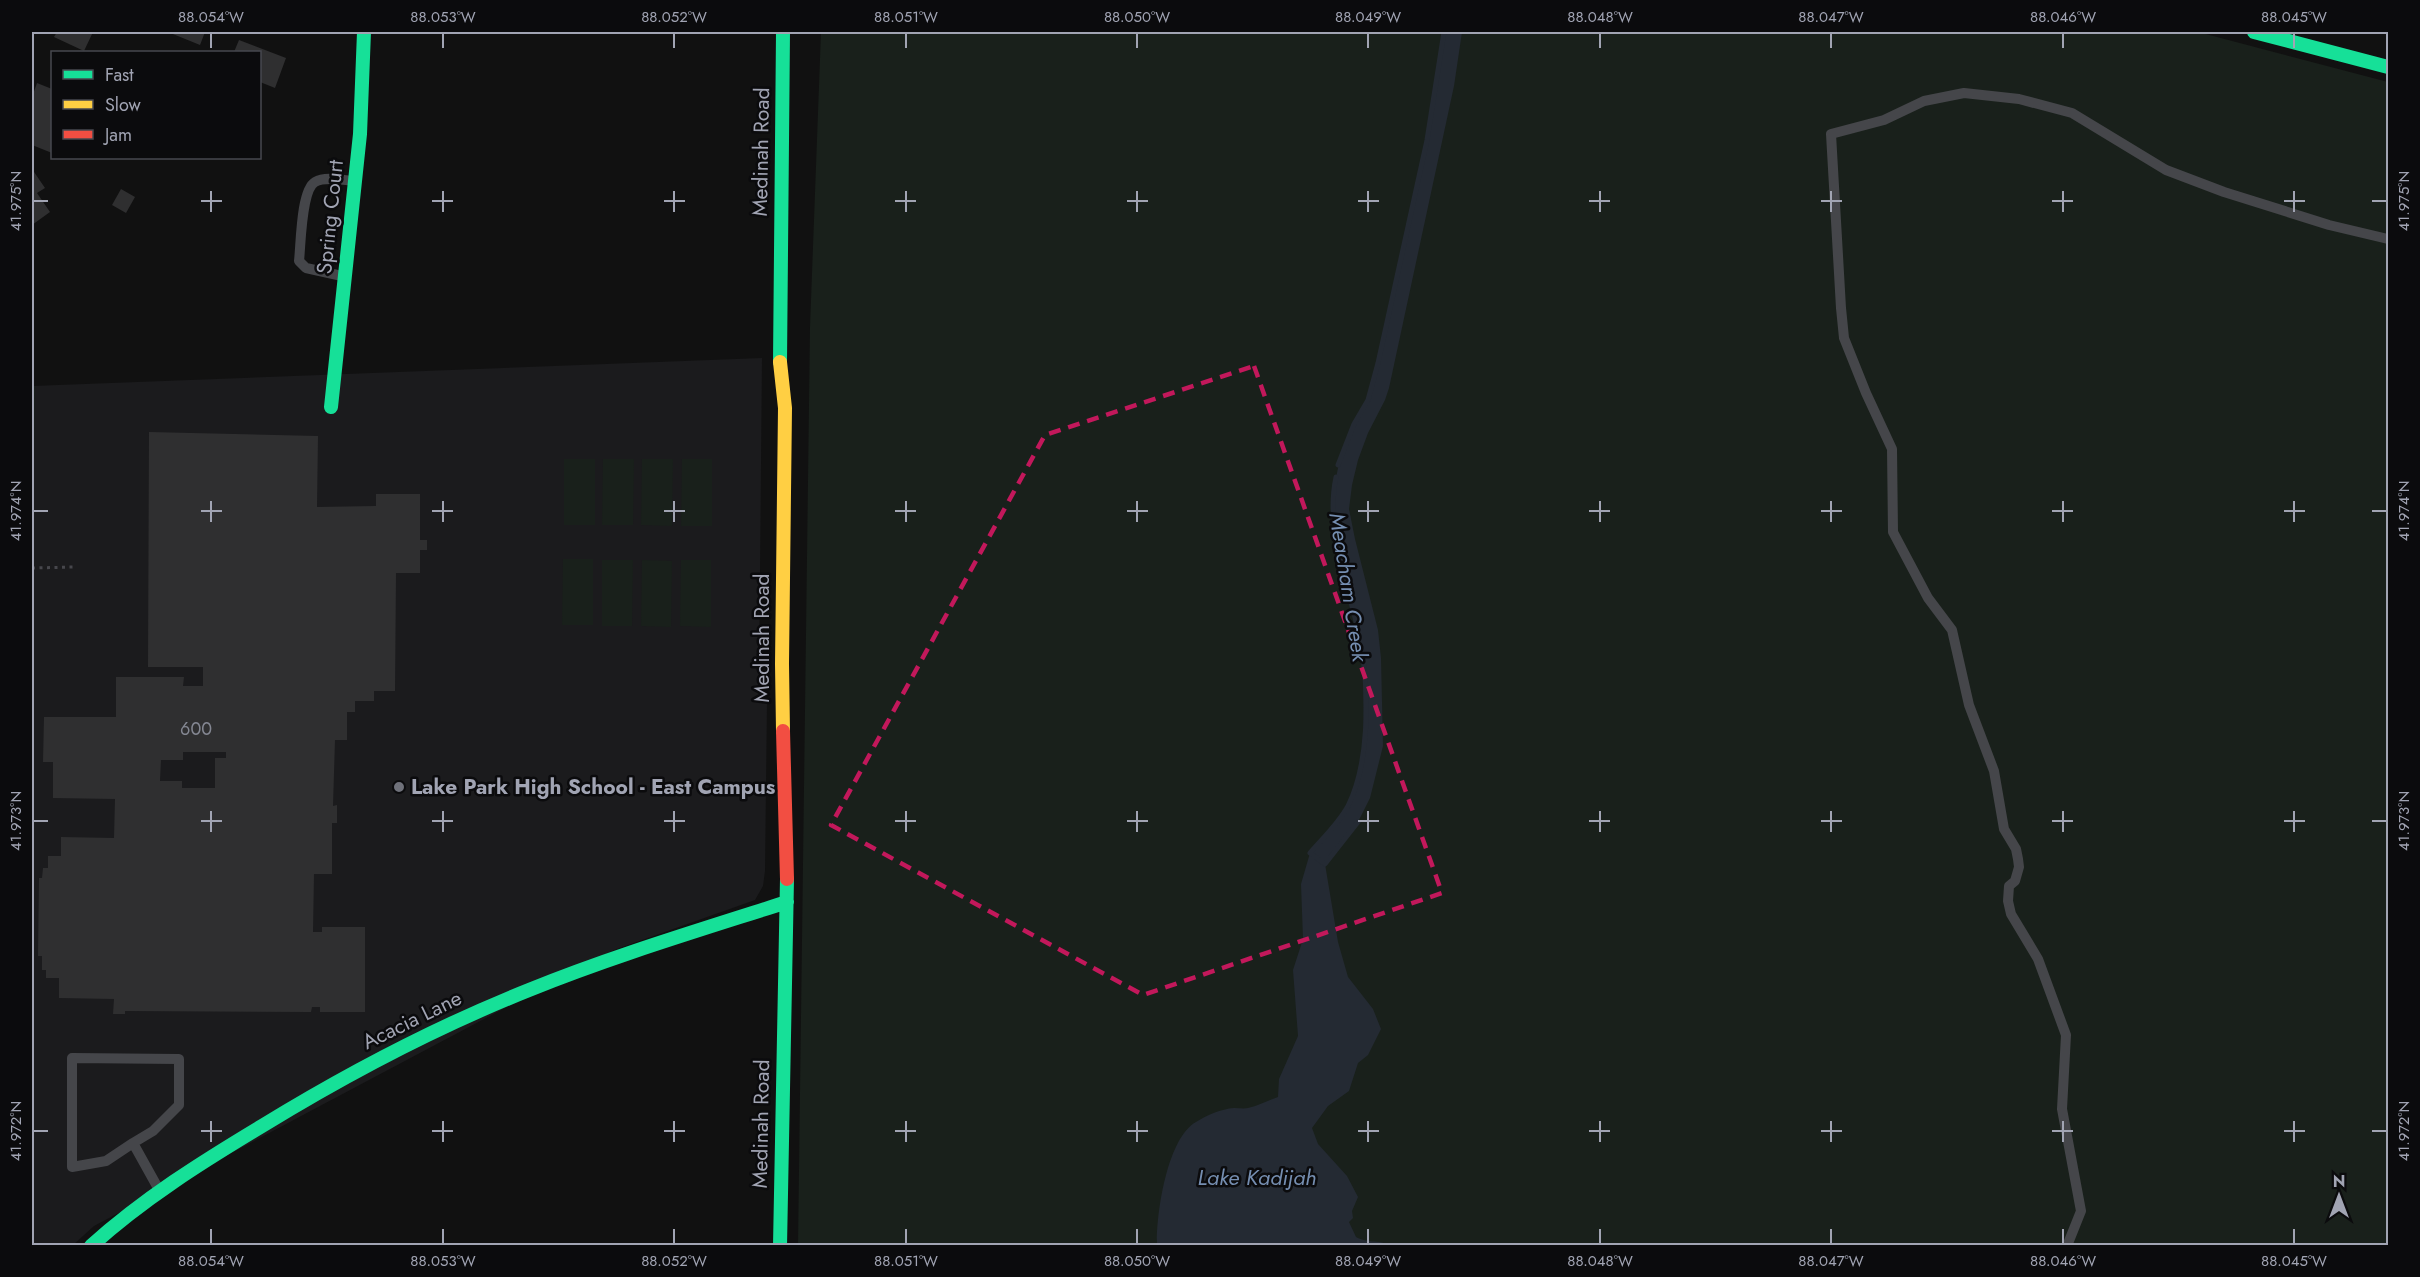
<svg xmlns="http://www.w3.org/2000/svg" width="2420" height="1277" viewBox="0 0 2420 1277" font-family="Jost,sans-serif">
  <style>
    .built { fill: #1b1b1d }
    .green { fill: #19201b }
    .water { fill: #242a33 }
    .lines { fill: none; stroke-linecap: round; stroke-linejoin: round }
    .stream { stroke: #242a33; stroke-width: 5 }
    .building { fill: #2f2f30; fill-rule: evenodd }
    .path { stroke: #47474c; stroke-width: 3; stroke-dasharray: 3 4.5; stroke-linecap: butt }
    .lane { stroke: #45464a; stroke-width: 10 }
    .fast { stroke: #16e098; stroke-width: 14 }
    .slow { stroke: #ffcf43; stroke-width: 14 }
    .jam { stroke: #f24e42; stroke-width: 14 }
    .marked { fill: none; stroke: #c2185b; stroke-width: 4.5; stroke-dasharray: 12 8; stroke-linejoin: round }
    .ticks { fill: none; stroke: #a1a4b3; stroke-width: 2 }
    .poi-dot { fill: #6f717a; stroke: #0b0b0d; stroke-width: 2 }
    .labels { text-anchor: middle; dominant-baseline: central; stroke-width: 5; stroke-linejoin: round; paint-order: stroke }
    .number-label { font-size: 18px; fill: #848792 }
    .street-label { font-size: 21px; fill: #a1a4b3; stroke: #0b0b0d }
    .poi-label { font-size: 21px; font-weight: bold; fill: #a1a4b3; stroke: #0b0b0d; text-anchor: start }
    .water-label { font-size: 22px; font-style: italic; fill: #758eb1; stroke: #0b0b0d }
    .neatline { fill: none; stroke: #a1a4b3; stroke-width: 2 }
    .ticks-label { font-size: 15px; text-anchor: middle; fill: #a1a4b3 }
  </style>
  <rect width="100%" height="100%" fill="#111"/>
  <path class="built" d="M762 358 759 681 767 703 765 871 763 886 755 900 614 950 94 1226 73 1245H32V386Z"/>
  <path class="green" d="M821 32H2198L2388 82V1245L798 1246 810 327Z
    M32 386H35L32 604Z
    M564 459H595V525H564Z
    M603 459H634L633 525H602Z
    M642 459H673L672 526 641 525Z
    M682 459H712V526H681Z
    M563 559H593V625H562Z
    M602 560H633L632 626H602Z
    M642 560 672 561 671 627 641 626Z
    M681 560H711V627L680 626Z"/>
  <path class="water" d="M1444 32H1462L1454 86 1389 388 1385 400 1368 433 1358 460 1352 485 1349 509 1355 539 1378 630 1381 658 1383 746 1370 798 1358 822 1325 864 1338 942 1348 977 1373 1009 1381 1029 1368 1055 1358 1063 1349 1091 1328 1106 1312 1128 1318 1144 1347 1176 1358 1197 1352 1211 1353 1218 1349 1222 1356 1237C1369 1244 1376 1239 1390 1245H1157C1156 1215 1167 1138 1196 1122 1207 1115 1221 1109 1234 1108 1239 1108 1244 1109 1248 1108 1257 1106 1269 1100 1278 1097L1279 1079 1298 1036 1293 970 1303 939 1301 884 1310 853 1347 808 1358 781 1364 754 1363 654 1343 570 1336 535 1334 504 1335 483 1340 458 1354 424 1368 400 1378 363 1427 140Z"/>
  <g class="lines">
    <path class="stream" d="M1338 465 1354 424 1368 400 1378 363 1427 140 1444 32
      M1336 477C1325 528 1347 581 1358 630
      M1358 822 1325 864 1310 853C1323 838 1339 823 1348 806 1369 764 1369 697 1362 651"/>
  </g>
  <path class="building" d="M57 32H93L84 51 54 37Z
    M168 32H205L200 45Z
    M239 40 286 58 275 88 260 82V52H234Z
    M37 83 52 89V153L32 145V97Z
    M32 169 45 188 37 193 50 212 32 225Z
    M121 189 135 197 126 213 112 205Z
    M149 432 318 436 317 507 376 506V494H420V540H427V550H420V573H396L395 691H374V701H355V712H347V740H335L333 806 337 805V823H332V874H314L313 932H322V927H365V1012H320V1007H312L311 1012 125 1011V1014H113L114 999 59 998V978H46V970H42V956H38L39 878H42L43 868H48V856H61V837L114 838 115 799 53 798V762H43L44 717H116V677H184L183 686H203V667H148ZM183 752H226V758H215V788H182V781H160L161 760H183Z"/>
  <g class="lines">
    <path class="path" d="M32 568 74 567"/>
    <path class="lane" d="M342 276 306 268 299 261C301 244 301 190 315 182 325 176 342 180 353 181
      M133 1143 153 1131 179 1105V1059L72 1058V1167L106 1161 133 1143 158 1188
      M2067 1246 2081 1211 2062 1109 2066 1035 2038 959 2011 914 2008 901 2009 886 2015 881 2019 867 2018 859 2016 849 2004 829 1994 771 1969 705 1952 630 1928 598 1893 532 1892 449 1866 393 1844 338 1841 308 1831 134 1884 120 1924 101 1964 93 2019 99 2072 113 2166 170 2224 192 2329 225 2388 239"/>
    <path class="fast" d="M2254 32 2388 67
      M780 362 783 32
      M331 407 360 134 364 32
      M91 1246C143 1199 202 1162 262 1126 347 1074 436 1027 529 990 613 956 700 930 787 902
      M780 1246 787 879"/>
    <path class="slow" d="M780 362 785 408 782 664 783 731"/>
    <path class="jam" d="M783 731 787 879"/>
  </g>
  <path class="marked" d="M1254 366 1442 893 1143 995 831 825 1045 435Z"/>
  <path class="ticks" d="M211 33V48M443 33V48M674 33V48M906 33V48M1137 33V48M1368 33V48M1600 33V48M1831 33V48M2063 33V48M2294 33V48M211 191V212M443 191V212M674 191V212M906 191V212M1137 191V212M1368 191V212M1600 191V212M1831 191V212M2063 191V212M2294 191V212M33 201H48M201 201H222M432 201H453M664 201H685M895 201H916M1127 201H1148M1358 201H1379M1589 201H1610M1821 201H1842M2052 201H2073M2284 201H2305M2372 201H2387M211 501V522M443 501V522M674 501V522M906 501V522M1137 501V522M1368 501V522M1600 501V522M1831 501V522M2063 501V522M2294 501V522M33 511H48M201 511H222M432 511H453M664 511H685M895 511H916M1127 511H1148M1358 511H1379M1589 511H1610M1821 511H1842M2052 511H2073M2284 511H2305M2372 511H2387M211 811V832M443 811V832M674 811V832M906 811V832M1137 811V832M1368 811V832M1600 811V832M1831 811V832M2063 811V832M2294 811V832M33 821H48M201 821H222M432 821H453M664 821H685M895 821H916M1127 821H1148M1358 821H1379M1589 821H1610M1821 821H1842M2052 821H2073M2284 821H2305M2372 821H2387M211 1121V1142M443 1121V1142M674 1121V1142M906 1121V1142M1137 1121V1142M1368 1121V1142M1600 1121V1142M1831 1121V1142M2063 1121V1142M2294 1121V1142M33 1131H48M201 1131H222M432 1131H453M664 1131H685M895 1131H916M1127 1131H1148M1358 1131H1379M1589 1131H1610M1821 1131H1842M2052 1131H2073M2284 1131H2305M2372 1131H2387M211 1229V1244M443 1229V1244M674 1229V1244M906 1229V1244M1137 1229V1244M1368 1229V1244M1600 1229V1244M1831 1229V1244M2063 1229V1244M2294 1229V1244"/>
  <circle class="poi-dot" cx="399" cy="787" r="6"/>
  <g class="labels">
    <g class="number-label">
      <text x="196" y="729">600</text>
    </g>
    <g class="street-label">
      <text transform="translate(761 152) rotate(-89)">Medinah Road</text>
      <text transform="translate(330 217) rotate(-84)">Spring Court</text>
      <text transform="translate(762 638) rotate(-90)">Medinah Road</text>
      <text transform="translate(412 1020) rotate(-26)">Acacia Lane</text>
      <text transform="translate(761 1124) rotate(-89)">Medinah Road</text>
    </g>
    <g class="poi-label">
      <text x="411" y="787">Lake Park High School - East Campus</text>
    </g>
    <g class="water-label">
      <text transform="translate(1349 587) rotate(81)">Meacham Creek</text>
      <text x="1257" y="1177">Lake Kadijah</text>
    </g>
  </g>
  <rect width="2420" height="1277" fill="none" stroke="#0b0b0d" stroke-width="66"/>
  <rect x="51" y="51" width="210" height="108" fill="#0b0b0d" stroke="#47484f" stroke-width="1.5"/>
  <rect x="63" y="70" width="30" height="9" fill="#16e098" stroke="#47484f" stroke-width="1.5"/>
  <text x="105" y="81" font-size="18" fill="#a1a4b3">Fast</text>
  <rect x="63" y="100" width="30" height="9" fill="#ffcf43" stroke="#47484f" stroke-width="1.5"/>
  <text x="105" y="111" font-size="18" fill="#a1a4b3">Slow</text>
  <rect x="63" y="130" width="30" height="9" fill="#f24e42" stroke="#47484f" stroke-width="1.5"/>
  <text x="105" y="141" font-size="18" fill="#a1a4b3">Jam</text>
  <g transform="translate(2339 1196)" stroke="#0b0b0d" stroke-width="4.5" paint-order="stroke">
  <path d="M0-4.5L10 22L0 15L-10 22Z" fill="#a1a4b3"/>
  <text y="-9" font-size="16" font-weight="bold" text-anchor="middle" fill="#a1a4b3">N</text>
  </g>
  <rect x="33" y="33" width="2354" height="1211" class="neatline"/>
  <g class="ticks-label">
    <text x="211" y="22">88.054°W</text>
    <text x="443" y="22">88.053°W</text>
    <text x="674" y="22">88.052°W</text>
    <text x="906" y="22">88.051°W</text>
    <text x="1137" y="22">88.050°W</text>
    <text x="1368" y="22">88.049°W</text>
    <text x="1600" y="22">88.048°W</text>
    <text x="1831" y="22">88.047°W</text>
    <text x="2063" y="22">88.046°W</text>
    <text x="2294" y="22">88.045°W</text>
    <text transform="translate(16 201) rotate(-90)" y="5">41.975°N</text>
    <text transform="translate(2404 201) rotate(-90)" y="5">41.975°N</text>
    <text transform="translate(16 511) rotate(-90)" y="5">41.974°N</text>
    <text transform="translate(2404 511) rotate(-90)" y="5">41.974°N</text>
    <text transform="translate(16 821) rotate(-90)" y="5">41.973°N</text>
    <text transform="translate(2404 821) rotate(-90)" y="5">41.973°N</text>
    <text transform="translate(16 1131) rotate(-90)" y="5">41.972°N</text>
    <text transform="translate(2404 1131) rotate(-90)" y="5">41.972°N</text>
    <text x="211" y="1266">88.054°W</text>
    <text x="443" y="1266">88.053°W</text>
    <text x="674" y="1266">88.052°W</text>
    <text x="906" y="1266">88.051°W</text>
    <text x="1137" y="1266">88.050°W</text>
    <text x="1368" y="1266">88.049°W</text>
    <text x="1600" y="1266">88.048°W</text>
    <text x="1831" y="1266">88.047°W</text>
    <text x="2063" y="1266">88.046°W</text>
    <text x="2294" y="1266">88.045°W</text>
  </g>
</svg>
